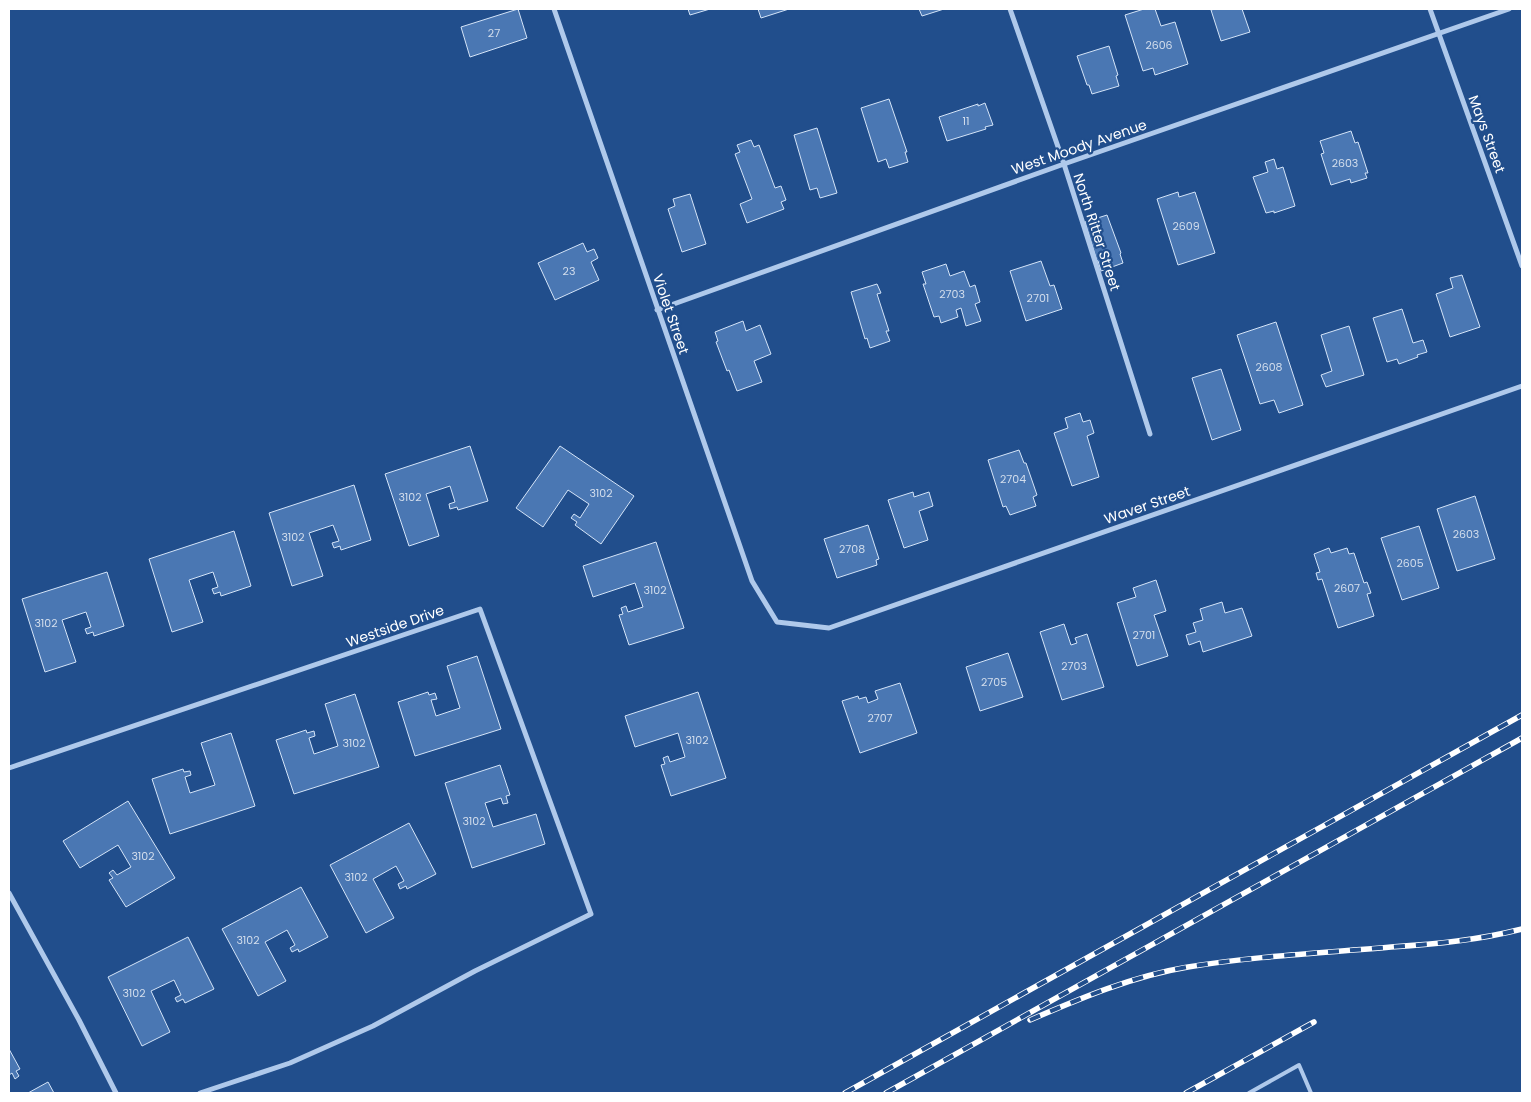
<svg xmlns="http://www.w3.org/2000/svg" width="1531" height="1102" viewBox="0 0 1531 1102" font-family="Poppins,sans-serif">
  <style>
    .building { fill: #4a77b3; stroke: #d4e4f8 }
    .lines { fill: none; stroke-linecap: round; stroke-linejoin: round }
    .lane { stroke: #afc9eb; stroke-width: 4 }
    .street { stroke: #afc9eb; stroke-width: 5 }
    .rail-casing { stroke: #fff; stroke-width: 5.5 }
    .rail { stroke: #214e8c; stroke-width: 4; stroke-dasharray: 11; stroke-linecap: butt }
    .labels { text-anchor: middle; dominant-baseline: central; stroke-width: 4.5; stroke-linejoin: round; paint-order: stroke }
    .number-label { font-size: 11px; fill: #d2ddec }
    .street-label { font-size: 14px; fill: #fff; stroke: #214e8c }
  </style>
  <rect width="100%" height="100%" fill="#214e8c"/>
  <path class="building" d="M518 9 527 38 470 57 461 27Z
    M688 9H710L690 15Z
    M758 9H789L761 18Z
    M919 9H944L922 16Z
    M1144 9H1155L1161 26 1175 22 1188 64 1155 75 1153 68 1143 71 1125 15Z
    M1215 9H1242L1250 32 1221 41 1211 10Z
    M1109 46 1118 75 1116 76 1119 86 1092 94 1089 85H1087L1077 56Z
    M889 99 907 152H905L908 162 889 168 886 159 878 162 861 108Z
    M985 103 993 125 985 127 986 129 947 141 939 117 978 104V106Z
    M817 128 837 193 820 198 817 188 810 190 794 135Z
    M1351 131 1355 143 1358 142 1368 173H1365L1367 178 1351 183 1350 179 1331 185 1321 154 1324 153 1320 141Z
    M751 140 754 147 759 145 775 188 781 186 786 200 781 202 784 209 747 223 740 204 752 199 735 154 740 152 737 145Z
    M1274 159 1277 169 1283 167 1295 206 1274 213V211L1266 213 1253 177 1268 172 1265 162Z
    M1178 192 1179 197 1195 192 1215 253 1178 265 1157 199Z
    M690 194 706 244 682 252 668 209 675 206 673 199Z
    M1107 215 1121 253 1120 254 1123 263 1101 271 1098 261H1097L1085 222Z
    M583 243 587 252 594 249 598 258 591 262 599 280 555 300 538 263Z
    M1041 261 1050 286 1054 285 1062 309 1026 321 1010 271Z
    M946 264 950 276 964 271 970 287 975 285 980 302 975 304 981 321 966 326 961 308 956 310 958 317 941 323 939 316 934 317 923 284H926L922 272Z
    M1462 275 1480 327 1450 337 1436 294 1453 288 1450 278Z
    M877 284 881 293 877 294 889 331H886L890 341 870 348 867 338 865 339 851 292Z
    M1402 309 1413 343 1423 340 1427 352 1417 355 1418 357 1399 364 1397 359 1387 362 1373 318Z
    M743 321 746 331 760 325 771 354 754 361 762 382 737 391 729 370 727 371 716 342 718 341 715 332Z
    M1276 322 1303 405 1279 413 1274 400 1260 404 1237 335Z
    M1349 326 1364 375 1326 387 1321 375 1332 371 1321 335Z
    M1221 369 1241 430 1212 440 1192 378Z
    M1080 413 1083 422 1090 420 1094 433 1087 436 1099 477 1072 486 1054 433 1068 428 1065 418Z
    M470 446 488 501 458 510 457 507 450 509 449 504 455 502 450 486 426 494 439 536 409 546 385 474Z
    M560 446 634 496 601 544 575 525 577 522 571 518 574 514 580 518 589 504 568 490 543 527 516 508Z
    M1019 450 1024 463H1026L1037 495 1033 497 1036 506 1010 515 1006 506 1003 507 988 460Z
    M354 485 371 540 341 550 340 546 334 548 332 543 339 541 333 525 309 533 323 576 292 586 269 513Z
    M913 492 914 497 929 492 933 506 919 511 928 540 904 548 888 500Z
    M1475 496 1495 559 1457 571 1437 509Z
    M868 525 879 559 876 560 877 565 837 578 824 539Z
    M1419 526 1439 588 1402 600 1381 538Z
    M234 531 251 586 221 596 220 592 214 594 212 589 218 587 213 572 189 580 203 622 172 632 149 559Z
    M656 542 684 628 629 645 619 615 623 614 621 608 626 606 628 612 643 607 635 583 593 597 583 566Z
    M1329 548 1331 553 1347 548 1349 554 1354 553 1364 583 1367 582 1371 593 1367 594 1374 616 1338 628 1322 579 1318 580 1316 573 1320 572 1314 554Z
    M107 572 124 626 94 636 93 632 87 634 85 629 91 627 86 612 62 620 76 662 45 672 22 599Z
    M1156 580 1166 611 1154 615 1168 656 1137 666 1117 603 1136 597 1133 588Z
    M1222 602 1225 613 1242 608 1252 636 1203 652 1200 641 1189 645 1186 635 1196 632 1193 623 1203 620 1200 609Z
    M1064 624 1071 645 1077 643 1075 638 1087 634 1104 687 1062 700 1040 632Z
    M1008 653 1023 697 980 711 966 667Z
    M477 656 501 729 415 756 398 702 428 692 429 695 435 693 437 699 431 700 436 716 460 708 447 666Z
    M900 683 917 733 860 753 842 701 858 696 859 699 866 697 868 703 878 699 875 691Z
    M698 692 726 778 671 796 661 765 665 764 663 758 668 756 670 762 685 757 678 733 635 747 625 716Z
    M355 694 379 767 294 794 276 740 306 730 307 733 314 731 315 736 309 738 314 754 338 746 325 704Z
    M231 733 255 806 170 834 152 779 183 769 184 772 190 771 191 775 185 777 190 793 215 785 201 743Z
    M500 765 510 795 506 796 508 803 503 804 501 798 485 803 493 827 536 814 545 844 472 868 445 783Z
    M128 801 175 878 126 907 109 880 113 878 109 873 113 870 117 875 131 867 118 845 80 868 63 841Z
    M409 823 436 874 407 889 406 886 400 889 398 884 404 881 396 866 373 879 394 918 366 933 330 865Z
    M301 887 328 937 299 952 298 949 292 952 290 948 295 945 287 930 265 942 286 981 258 996 222 929Z
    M188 937 214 989 185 1003 183 999 177 1002 175 998 181 995 174 980 151 991 170 1032 142 1046 108 977Z
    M9 1049 20 1069 16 1071 19 1076 15 1079 12 1073 9 1075Z
    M48 1082 54 1093H28Z"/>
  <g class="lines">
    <path class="lane" d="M1249 1093 1299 1065 1311 1093"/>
    <path class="street" d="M554 9 752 581 777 622 829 628 1522 386
      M1010 9 1064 164 1150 434
      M1430 9 1522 266
      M657 310 1064 164 1509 9
      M9 768 480 609 591 914 475 971 373 1026 290 1063 200 1093
      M9 893 79 1020 116 1093"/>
    <defs>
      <path id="rail" d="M1030 1020C1081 998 1133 976 1188 967 1255 956 1323 953 1391 947 1436 944 1479 940 1522 929
        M845 1093 1522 715
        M886 1093 1522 738
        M1186 1093 1314 1022"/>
    </defs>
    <use href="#rail" class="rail-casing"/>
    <use href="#rail" class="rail"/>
  </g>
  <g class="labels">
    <g class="number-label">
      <text x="494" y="33">27</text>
      <text x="1159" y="45">2606</text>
      <text x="966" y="121">11</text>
      <text x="1345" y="163">2603</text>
      <text x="1186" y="226">2609</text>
      <text x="569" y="271">23</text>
      <text x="952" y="294">2703</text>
      <text x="1038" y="298">2701</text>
      <text x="1269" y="367">2608</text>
      <text x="1013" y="479">2704</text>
      <text x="601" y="493">3102</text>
      <text x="410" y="497">3102</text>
      <text x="1466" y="534">2603</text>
      <text x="293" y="537">3102</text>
      <text x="852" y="549">2708</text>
      <text x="1410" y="563">2605</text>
      <text x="1347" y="588">2607</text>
      <text x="655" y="590">3102</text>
      <text x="46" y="623">3102</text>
      <text x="1144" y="635">2701</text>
      <text x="1074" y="666">2703</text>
      <text x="994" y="682">2705</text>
      <text x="880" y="718">2707</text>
      <text x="697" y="740">3102</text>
      <text x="354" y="743">3102</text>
      <text x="474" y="821">3102</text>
      <text x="143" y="856">3102</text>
      <text x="356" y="877">3102</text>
      <text x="248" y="940">3102</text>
      <text x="134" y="993">3102</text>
    </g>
    <g class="street-label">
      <text transform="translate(1487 134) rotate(70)">Mays Street</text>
      <text transform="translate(1079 147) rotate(-19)">West Moody Avenue</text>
      <text transform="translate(1097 232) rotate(72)">North Ritter Street</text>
      <text transform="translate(671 314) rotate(71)">Violet Street</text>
      <text transform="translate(1147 505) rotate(-19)">Waver Street</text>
      <text transform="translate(395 626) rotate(-19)">Westside Drive</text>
    </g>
  </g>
  <rect width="1531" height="1102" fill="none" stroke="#ffffff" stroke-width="20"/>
</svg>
